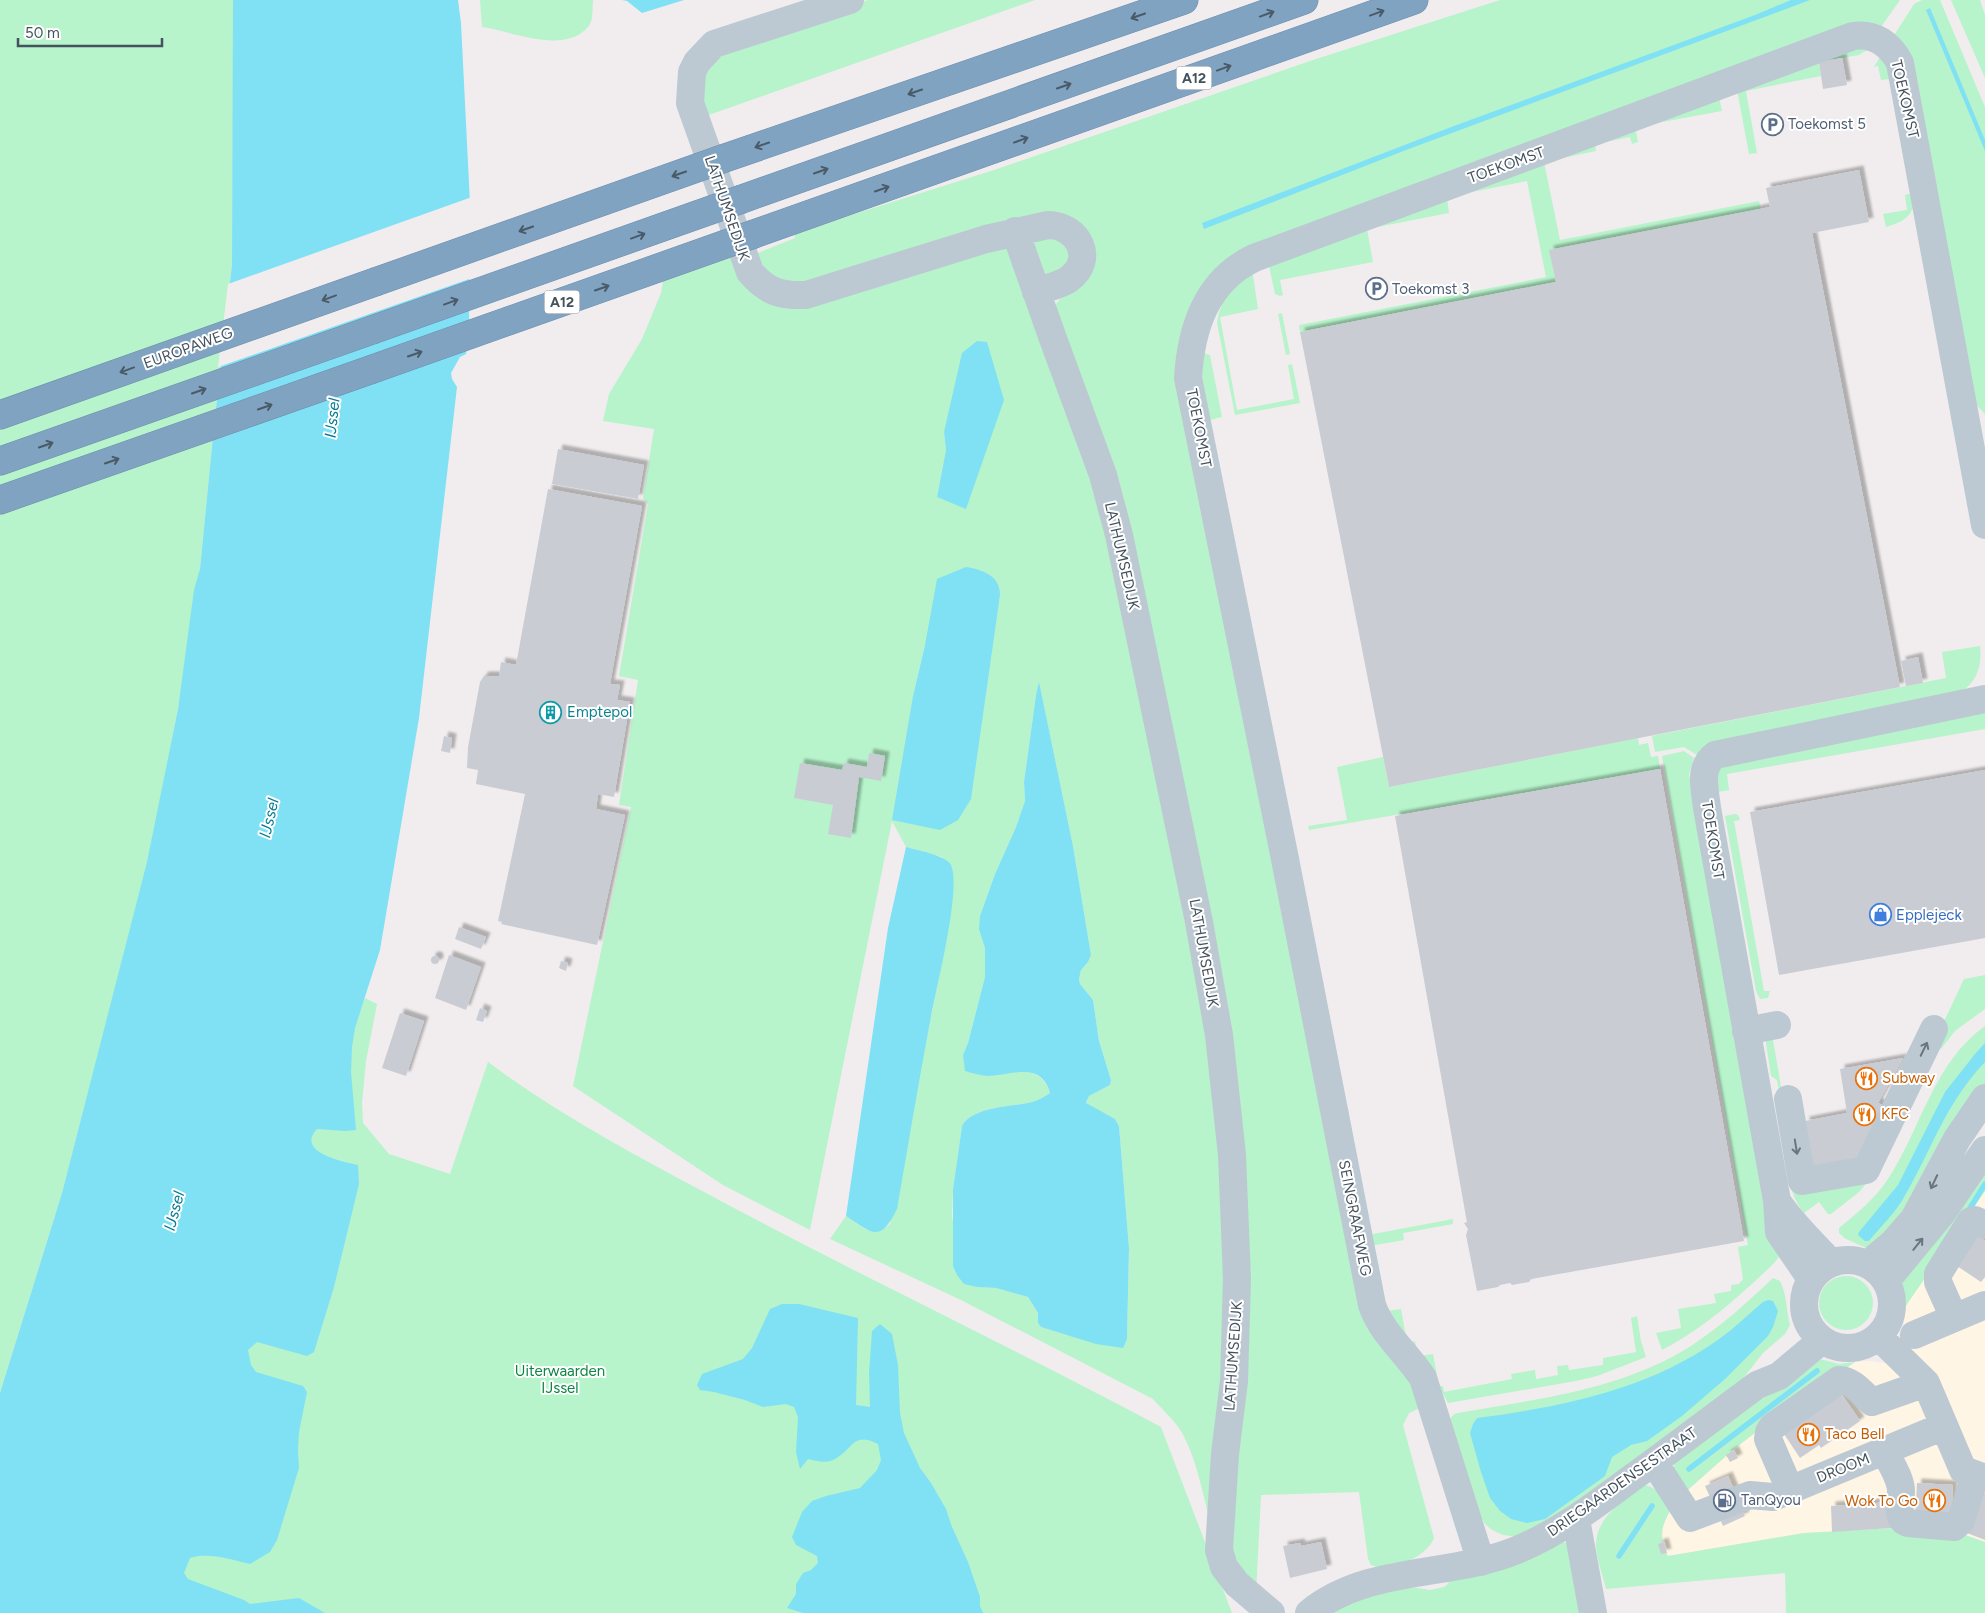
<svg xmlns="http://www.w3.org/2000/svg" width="1985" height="1613" viewBox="0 0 1985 1613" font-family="Figtree,sans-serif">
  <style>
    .commercial { fill: #fef5e5 }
    .green { fill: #b7f3cb; fill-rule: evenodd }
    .water { fill: #80e1f4 }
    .pier { fill: #f1edee }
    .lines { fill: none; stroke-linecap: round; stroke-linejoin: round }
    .stream { stroke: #80e1f4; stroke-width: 5.5 }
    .building { fill: #c9cdd3; filter: url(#shadow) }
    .highway-casing { stroke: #6c8eae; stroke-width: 29 }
    .minor { stroke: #bdc9d2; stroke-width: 28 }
    .highway { stroke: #80a3c2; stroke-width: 28 }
    .highway-bridge-casing { stroke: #6c8eae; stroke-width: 29; stroke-linecap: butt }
    .highway-bridge { stroke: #80a3c2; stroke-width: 28 }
    .oneway { stroke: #4a5a67 }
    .oneway2 { stroke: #687680 }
    .labels { text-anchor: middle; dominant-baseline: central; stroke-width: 4; stroke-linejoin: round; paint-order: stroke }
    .shield { fill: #fff; stroke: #7c868e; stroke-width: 1 }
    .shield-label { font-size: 14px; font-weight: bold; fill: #44525d }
    .street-label { font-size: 15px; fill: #44525d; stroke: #fff }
    .service-label { font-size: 15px; fill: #4e5e75; stroke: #fff; text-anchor: start }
    .culture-label { font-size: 15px; fill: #0d838f; stroke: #fff; text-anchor: start }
    .shop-label { font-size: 15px; fill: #366cbe; stroke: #fff; text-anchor: start }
    .food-label { font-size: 15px; fill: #c56008; stroke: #fff; text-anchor: start }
    .park-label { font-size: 15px; fill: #0e8544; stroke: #fff }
    .water-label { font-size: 16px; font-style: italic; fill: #037c93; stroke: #fff }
  </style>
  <defs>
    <filter id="shadow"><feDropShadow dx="4.5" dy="-4.5" stdDeviation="1" flood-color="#0004"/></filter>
  </defs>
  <rect width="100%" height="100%" fill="#f1edee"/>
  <path class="commercial" d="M1985 1191V1542L1951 1530 1804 1533 1667 1556 1663 1547V1524L1675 1502 1734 1449 1781 1413 1855 1362 1869 1361 1892 1364 1903 1337 1905 1307Z"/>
  <path class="green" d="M0 0H234L232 263 214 426 200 569 178 709 148 862 62 1193 0 1393Z
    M480 0H593C592 8 594 20 588 27 564 55 511 31 482 27Z
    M868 0H1035L703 117 697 81 729 44Z
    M1500 0H1900L1881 27 1246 250 1189 315 1339 1182 1420 1408 1409 1413 1403 1425 1434 1538C1427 1555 1401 1567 1383 1568 1379 1568 1375 1566 1371 1565L1368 1559 1359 1492 1261 1495 1256 1593 1230 1565 1231 1100 1056 312V304L1083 271 1077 227 781 289 753 255 795 238 794 233 997 169 1313 60Z
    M1922 0H1940L1985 107V414L1975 403 1906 50 1895 34 1914 4Z
    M1951 0H1980L1985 15V78Z
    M1850 47 1867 50 1859 55 1819 62 1821 76 1746 91 1757 153 1749 154 1737 90Z
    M1881 55 1891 68 1916 197C1912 217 1905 221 1886 227L1883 214 1907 210 1905 195 1913 193 1891 79 1881 80 1878 66 1874 67Z
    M1716 96 1719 97 1722 111 1635 127 1638 142 1632 144 1630 137 1595 144 1596 151 1544 162 1560 240 1759 201 1761 209 1550 250 1556 282 1300 332 1299 325 1546 277 1527 181 1447 197 1449 213 1367 229 1373 262 1280 280 1283 295 1280 296 1275 294 1269 266 1271 261Z
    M1065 234 1073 265 1047 275 1041 272 1032 247 1035 241Z
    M1007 248 1096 470 1221 1105 1231 1293 1211 1525C1203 1495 1196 1454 1179 1428 1171 1417 1162 1409 1153 1399L961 1300 830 1239 846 1216C863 1227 871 1239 890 1224L948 931 942 857 906 847 892 821 810 1230 723 1185 573 1086 631 807 619 805 638 680 619 676 648 504 643 498 654 429 603 421 609 394 642 339 661 293 663 281 738 255 763 292ZM944 432 966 508 937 497 946 450ZM1000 595 995 622 913 696 925 645ZM1039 683 1073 846 1091 955 1088 962 1081 970 1079 979 1080 984 1093 1000 1099 1041 1111 1080 1110 1085 1089 1096 1086 1104 1115 1119 1119 1126 1129 1248 1127 1339 1061 1333 1041 1327 1038 1323V1313L1028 1297 996 1288 977 1287 952 1218 953 1189 962 1126C973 1106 1013 1107 1032 1102 1039 1100 1045 1096 1050 1093 1041 1064 1013 1071 989 1076L963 1055 968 1043 985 977V948L980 916 995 874 1016 827 1025 801 1024 782 1036 695Z
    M1249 273 1253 275 1258 309 1220 317 1237 410 1294 399 1288 365 1292 364 1300 403 1235 415 1217 323C1221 297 1231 290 1249 273Z
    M1282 313 1290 354 1286 355 1278 314Z
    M1204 353 1210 355 1222 417 1210 420 1201 379Z
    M1980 646C1982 665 1978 681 1961 692L1711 743 1704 747 1697 755 1684 747 1655 752 1652 736 1946 678 1942 652Z
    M1985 713V729L1727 774 1729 790 1718 792 1714 771 1719 765Z
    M1638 738 1639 745 1648 743 1651 757 1658 756 1660 769 1309 830 1308 826 1347 820 1337 767 1383 757 1389 787Z
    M1684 751 1694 758 1689 774 1767 1225 1780 1255C1773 1266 1762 1274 1753 1283 1724 1309 1697 1332 1662 1350L1656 1333 1681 1328 1678 1309 1716 1303 1714 1294 1731 1291V1285L1739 1284 1743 1279 1738 1247 1748 1245 1662 756Z
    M1735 814 1738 815 1740 820 1734 821 1764 991H1770L1768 998 1760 999 1756 991 1725 816Z
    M1985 975V1009L1955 1031 1941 1049 1933 1045 1964 979Z
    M365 998 377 1004 366 1061 362 1103 363 1123 389 1154 450 1174 488 1062C556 1113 631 1153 706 1193 856 1274 1010 1346 1161 1427L1232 1613H172L308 1136Z
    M1985 1026V1084L1919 1194 1871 1250 1846 1239 1839 1233V1228C1857 1213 1875 1199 1888 1179 1921 1129 1933 1063 1985 1026Z
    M1772 1034 1798 1187 1871 1178 1859 1192 1831 1214H1828L1819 1202 1804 1213C1788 1193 1788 1170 1784 1146L1788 1140 1777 1080 1771 1076 1766 1043 1768 1035Z
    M1985 1173V1191L1905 1307 1904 1292 1900 1282Z
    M1453 1219V1224L1403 1233 1404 1240 1370 1246 1368 1235Z
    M1378 1263 1387 1311 1401 1309 1407 1343 1415 1341 1418 1356 1433 1354 1439 1386H1443L1444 1392 1512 1379 1511 1374 1535 1370 1536 1379 1558 1375 1557 1366 1568 1365 1569 1370 1603 1365V1358L1636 1352 1631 1318 1637 1316 1641 1341 1646 1357 1597 1376 1576 1381 1448 1403 1433 1377 1393 1330 1386 1318 1374 1264Z
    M1819 1303a27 27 0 1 1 54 0a27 27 0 1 1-54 0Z
    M1773 1278 1780 1281C1787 1294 1786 1310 1790 1325L1785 1334 1763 1353 1741 1381 1587 1499 1518 1537 1503 1535 1492 1530 1485 1524 1477 1511 1450 1419 1454 1414 1458 1413C1538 1399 1621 1390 1691 1346 1721 1326 1747 1303 1773 1278Z
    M1812 1357 1839 1364 1855 1362 1781 1413 1734 1449 1682 1495 1673 1470 1675 1461Z
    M1644 1485C1658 1487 1663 1499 1671 1509 1661 1527 1658 1538 1668 1556L1804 1533 1894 1528 1951 1530 1985 1542V1613H1786L1785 1573 1606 1589C1603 1576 1597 1561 1596 1547 1595 1517 1623 1501 1644 1485Z
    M1561 1542 1567 1543 1582 1613H1327L1351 1600 1411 1587 1430 1590 1444 1587 1448 1584 1450 1578Z"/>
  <path class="water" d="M233 0H458L461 23 470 203 469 337 466 354 460 357 451 373 452 379 457 387 419 718 380 950 355 1028 352 1047 351 1072 356 1130 345 1131 317 1129C295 1152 343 1162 358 1165L359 1184 334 1287 314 1352 307 1356 257 1342 248 1350 251 1365 256 1372 303 1386 307 1392 299 1432 298 1451 299 1468 277 1540 270 1552 250 1564C232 1560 209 1552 190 1558L184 1573 188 1579 244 1600 250 1604 299 1598 325 1613H0V1393L62 1193 147 862 178 709 194 590 200 569 214 426 232 264Z
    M622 0H684L642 13 627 1Z
    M1791 0H1810L1406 150 1204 229 1202 223 1454 126 1755 15Z
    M1930 8 1985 140V151L1926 10Z
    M977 341 987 342 1004 400 966 509 937 497 946 450 944 432 962 353Z
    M966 567C984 570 1000 576 1000 595L971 799 958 820 940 830 892 820 913 696 925 645 937 579Z
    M1039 682 1073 846 1091 955 1088 962 1081 970 1079 979 1080 984 1093 1000 1099 1041 1111 1080 1110 1085 1089 1096 1086 1103 1115 1119 1119 1126 1129 1248 1127 1339 1123 1348 1096 1344 1041 1327 1038 1323V1313L1028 1297 996 1288 977 1287 964 1284 957 1275 953 1266V1189L962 1126C973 1106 1013 1107 1032 1102 1039 1100 1045 1096 1050 1093 1041 1061 1012 1075 989 1076 981 1076 973 1073 965 1071L963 1055 968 1043 985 977V948L979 929 980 916 995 874 1016 827 1025 801 1024 782 1036 695Z
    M906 847C916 850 946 855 951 865 962 889 935 992 930 1022 918 1084 908 1147 897 1209 880 1244 872 1233 846 1216L888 928Z
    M1985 1043V1062C1944 1105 1932 1150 1903 1199 1894 1214 1880 1227 1869 1241H1865L1858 1235 1859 1232 1898 1185 1945 1092 1975 1054Z
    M1768 1300 1773 1301 1778 1311 1773 1327 1768 1336 1725 1379 1682 1416 1647 1441 1631 1445 1612 1457 1605 1476 1545 1519 1527 1523 1511 1519 1500 1511 1490 1498 1481 1472 1470 1433 1473 1424 1477 1418C1567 1406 1658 1388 1731 1330 1742 1321 1752 1311 1763 1302Z
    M782 1304H799L858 1318 856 1405 870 1407 869 1373 872 1331 880 1324 892 1334 898 1365 900 1413 904 1433 920 1468 931 1483 946 1509 952 1527 968 1562 980 1597V1606L983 1613H803L787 1608 796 1594V1584L803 1573 811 1570 818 1563 817 1556 796 1545 792 1537 802 1512 812 1501 826 1496 860 1488 877 1470 881 1460 878 1444C853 1431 853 1449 835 1459 827 1464 817 1461 808 1459L800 1469 796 1452 798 1417 794 1407 786 1404 763 1407 745 1400 714 1392 700 1390 697 1385 702 1374 743 1359 752 1348 770 1309Z"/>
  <path class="pier" d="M472 197V278L218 367 228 284Z"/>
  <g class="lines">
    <path class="stream" d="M1967 1213 1985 1184
      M1689 1469 1817 1371
      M1619 1556 1652 1506"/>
  </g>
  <path class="building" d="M1842 58 1847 85 1823 89 1819 62Z
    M1859 170 1869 222 1812 233 1900 687 1389 787 1300 332 1556 282 1549 250 1770 207 1766 188Z
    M558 449 644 465 638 499 552 484Z
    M548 489 642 506 610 684 620 685 617 700 630 702 614 797 598 794 596 809 625 815 597 945 501 924 502 922 498 921 525 794 476 784 478 770 467 768 468 747 480 682 484 676H499L501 662 516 665Z
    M1918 657 1923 683 1906 686 1901 661Z
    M444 736 452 738 450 753 441 751Z
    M869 753 885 756 881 781 859 777 851 838 828 834 833 805 794 798 800 763 842 770 844 763 867 767Z
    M1660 769 1744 1241 1531 1279 1529 1282 1512 1285 1510 1283 1500 1285 1498 1287 1477 1291 1466 1235 1468 1229 1464 1223 1467 1222 1466 1217 1395 816Z
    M1985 770V938L1779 975 1750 812Z
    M459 927 486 937 481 949 455 939Z
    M449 955 481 967 466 1010 435 998Z
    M431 960a4 4 0 1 1 8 0a4 4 0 1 1-8 0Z
    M561 961 568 963 566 971 559 968Z
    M480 1008 487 1011 483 1022 476 1020Z
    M400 1013 424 1021 406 1076 382 1068Z
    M1903 1058 1878 1103 1886 1107 1858 1166 1814 1174 1805 1121 1847 1113 1840 1069Z
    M1971 1232 1985 1241V1277L1981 1282 1951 1262Z
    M1838 1389 1860 1421 1821 1448 1819 1445 1800 1458 1780 1428Z
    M1734 1450 1738 1458 1730 1462 1726 1455Z
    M1728 1476 1745 1516 1723 1526 1705 1486Z
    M1917 1483 1953 1485 1951 1519 1915 1518Z
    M1982 1492 1985 1493V1540L1967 1533Z
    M1891 1502 1892 1528 1832 1532 1831 1506Z
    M1321 1542 1327 1569 1290 1578 1283 1546 1300 1543 1301 1546Z
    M1664 1542 1667 1553 1661 1554 1658 1544Z"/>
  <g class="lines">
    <defs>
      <path id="highway" d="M725 158 1184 0
        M742 199 1304 0
        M754 234 1414 0
        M0 415 375 282
        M0 461 372 330
        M0 500 370 370"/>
    </defs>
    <use href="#highway" class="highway-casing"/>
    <path class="minor" d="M850 0 714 44 697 62 692 72 690 103 750 272C767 292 781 296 806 295L986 239 1048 225C1078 225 1096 259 1069 279 1061 285 1046 288 1036 292
      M1015 231 1052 336 1103 475 1119 535 1199 922 1219 1035 1232 1155 1237 1279 1234 1381 1225 1454 1219 1550 1224 1567 1237 1584 1271 1613
      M1746 1031 1777 1025
      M1788 1099 1802 1181 1866 1170 1934 1029
      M1779 1204C1794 1226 1813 1243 1831 1263
      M1804 1304a44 44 0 1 1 88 0a44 44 0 1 1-88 0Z
      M1868 1264 1893 1243 1914 1219 1957 1139 1985 1098
      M1811 1279 1779 1232 1777 1201 1707 808C1705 789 1698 768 1715 755L1985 699
      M1886 1281 1942 1213 1985 1150
      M1954 1318 1938 1282V1274L1971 1221 1975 1220 1985 1225
      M1914 1335 1985 1305
      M1878 1336 1926 1383 1963 1470 1985 1478
      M1885 1451C1890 1463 1901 1478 1901 1491 1901 1501 1895 1519 1908 1523L1954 1527 1961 1521 1975 1475
      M1654 1462 1690 1518 1750 1495 1773 1497 1944 1426
      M1790 1490 1768 1439 1769 1432 1772 1427 1839 1380C1851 1379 1863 1394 1872 1402L1926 1383
      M1576 1519 1593 1613
      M1481 1562 1423 1378C1407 1353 1382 1334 1372 1305L1284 854 1188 378C1191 328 1206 281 1254 258L1853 36C1875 33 1890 44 1900 63L1985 525
      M1309 1613C1368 1565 1449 1578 1517 1550 1558 1533 1593 1507 1629 1480 1672 1449 1714 1417 1757 1385L1779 1376 1822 1340"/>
    <use href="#highway" class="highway"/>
    <defs>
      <path id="highway-bridge" d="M375 282 725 158
        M372 330 742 199
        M370 370 754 234"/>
    </defs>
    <use href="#highway-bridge" class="highway-bridge-casing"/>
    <use href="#highway-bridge" class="highway-bridge"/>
  </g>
  <defs><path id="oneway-shaft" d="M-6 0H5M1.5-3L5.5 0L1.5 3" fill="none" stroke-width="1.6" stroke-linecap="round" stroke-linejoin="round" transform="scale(1.25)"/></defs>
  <g class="oneway">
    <use href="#oneway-shaft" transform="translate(1377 13) rotate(-20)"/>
    <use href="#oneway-shaft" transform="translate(1267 14) rotate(-20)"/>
    <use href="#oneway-shaft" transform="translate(1138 16) rotate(161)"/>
    <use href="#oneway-shaft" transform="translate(1224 68) rotate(-20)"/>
    <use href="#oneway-shaft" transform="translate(1064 86) rotate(-19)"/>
    <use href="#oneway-shaft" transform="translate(915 92) rotate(161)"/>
    <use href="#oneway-shaft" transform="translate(1021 140) rotate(-20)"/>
    <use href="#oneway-shaft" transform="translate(762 145) rotate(161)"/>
    <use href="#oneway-shaft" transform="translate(821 171) rotate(-19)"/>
    <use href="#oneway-shaft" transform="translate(679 174) rotate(161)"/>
    <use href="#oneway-shaft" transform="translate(882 189) rotate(-19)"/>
    <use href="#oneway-shaft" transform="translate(526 229) rotate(161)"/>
    <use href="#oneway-shaft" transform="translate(638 236) rotate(-20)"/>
    <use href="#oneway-shaft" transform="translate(602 288) rotate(-19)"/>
    <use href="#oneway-shaft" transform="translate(329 298) rotate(160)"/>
    <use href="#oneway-shaft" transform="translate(451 302) rotate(-20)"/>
    <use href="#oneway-shaft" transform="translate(415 354) rotate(-19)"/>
    <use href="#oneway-shaft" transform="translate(127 370) rotate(160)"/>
    <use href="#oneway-shaft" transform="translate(199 391) rotate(-19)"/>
    <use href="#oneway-shaft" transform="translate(265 407) rotate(-19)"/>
    <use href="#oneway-shaft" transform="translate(46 445) rotate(-19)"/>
    <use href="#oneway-shaft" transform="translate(112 461) rotate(-19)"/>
  </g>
  <g class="oneway2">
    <use href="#oneway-shaft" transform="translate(1924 1049) rotate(-64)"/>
    <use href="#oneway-shaft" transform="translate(1796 1147) rotate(81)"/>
    <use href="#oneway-shaft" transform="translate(1934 1182) rotate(115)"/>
    <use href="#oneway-shaft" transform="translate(1918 1244) rotate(-51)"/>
  </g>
  <defs>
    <symbol id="parking-ring" viewBox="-11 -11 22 22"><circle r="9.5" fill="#fff" stroke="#5c6f8a" stroke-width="1.5"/><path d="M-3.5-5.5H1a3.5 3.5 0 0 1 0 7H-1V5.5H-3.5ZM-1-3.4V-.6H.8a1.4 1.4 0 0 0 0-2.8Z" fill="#5c6f8a"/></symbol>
    <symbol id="building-ring" viewBox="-11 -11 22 22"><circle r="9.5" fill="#fff" stroke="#0f9aa8" stroke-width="1.5"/><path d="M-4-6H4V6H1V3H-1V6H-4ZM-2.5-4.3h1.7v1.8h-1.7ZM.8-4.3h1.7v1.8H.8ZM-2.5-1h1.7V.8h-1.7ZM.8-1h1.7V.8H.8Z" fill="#0f9aa8"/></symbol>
    <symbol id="shop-ring" viewBox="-11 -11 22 22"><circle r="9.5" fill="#fff" stroke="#3f7fe0" stroke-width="1.5"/><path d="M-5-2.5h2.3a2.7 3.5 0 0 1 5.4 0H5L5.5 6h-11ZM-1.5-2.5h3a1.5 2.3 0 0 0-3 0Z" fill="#3f7fe0"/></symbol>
    <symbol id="restaurant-ring" viewBox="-11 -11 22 22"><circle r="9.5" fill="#fff" stroke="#e8710a" stroke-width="1.5"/><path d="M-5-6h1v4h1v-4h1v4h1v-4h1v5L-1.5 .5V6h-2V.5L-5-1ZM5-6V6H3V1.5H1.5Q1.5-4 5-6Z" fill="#e8710a"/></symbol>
    <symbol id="fuel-ring" viewBox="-11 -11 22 22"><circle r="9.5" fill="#fff" stroke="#5c6f8a" stroke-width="1.5"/><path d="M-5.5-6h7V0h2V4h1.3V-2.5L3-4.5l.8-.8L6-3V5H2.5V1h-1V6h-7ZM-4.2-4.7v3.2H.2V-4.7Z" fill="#5c6f8a"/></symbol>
  </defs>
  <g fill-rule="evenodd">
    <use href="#parking-ring" x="1760" y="112" width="25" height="25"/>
    <use href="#parking-ring" x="1364" y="276" width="25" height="25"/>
    <use href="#building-ring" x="538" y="700" width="25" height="25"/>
    <use href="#shop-ring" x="1868" y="902" width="25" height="25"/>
    <use href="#restaurant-ring" x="1854" y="1066" width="25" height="25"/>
    <use href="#restaurant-ring" x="1852" y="1102" width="25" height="25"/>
    <use href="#restaurant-ring" x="1796" y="1422" width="25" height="25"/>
    <use href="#fuel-ring" x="1712" y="1488" width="25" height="25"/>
    <use href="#restaurant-ring" x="1922" y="1488" width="25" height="25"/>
  </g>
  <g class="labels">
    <g class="shield">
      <rect x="1176.5" y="66.5" width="35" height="23" rx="4"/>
      <rect x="544.5" y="290.5" width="35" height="23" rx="4"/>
    </g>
    <g class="shield-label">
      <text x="1194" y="78">A12</text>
      <text x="562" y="302">A12</text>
    </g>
    <g class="street-label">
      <text transform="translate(1905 99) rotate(77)">TOEKOMST</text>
      <text transform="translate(1506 165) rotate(-20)">TOEKOMST</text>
      <text transform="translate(727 208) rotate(71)">LATHUMSEDIJK</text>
      <text transform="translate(188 348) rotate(-20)">EUROPAWEG</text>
      <text transform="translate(1199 428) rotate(79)">TOEKOMST</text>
      <text transform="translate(1122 556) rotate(77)">LATHUMSEDIJK</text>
      <text transform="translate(1713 840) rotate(81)">TOEKOMST</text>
      <text transform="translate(1204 953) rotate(80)">LATHUMSEDIJK</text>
      <text transform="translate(1355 1218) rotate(79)">SEINGRAAFWEG</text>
      <text transform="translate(1233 1356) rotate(-86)">LATHUMSEDIJK</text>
      <text transform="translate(1843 1468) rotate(-22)">DROOM</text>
      <text transform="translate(1622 1482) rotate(-35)">DRIEGAARDENSESTRAAT</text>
    </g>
    <g class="service-label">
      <text x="1788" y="124">Toekomst 5</text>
      <text x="1392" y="289">Toekomst 3</text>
      <text x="1741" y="1500">TanQyou</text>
    </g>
    <g class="culture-label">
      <text x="567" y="712">Emptepol</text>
    </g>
    <g class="shop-label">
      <text x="1896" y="915">Epplejeck</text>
    </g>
    <g class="food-label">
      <text x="1882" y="1078">Subway</text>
      <text x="1881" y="1114">KFC</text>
      <text x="1825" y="1434">Taco Bell</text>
      <text x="1918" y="1501" text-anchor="end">Wok To Go</text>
    </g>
    <g class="park-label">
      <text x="560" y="1371">Uiterwaarden<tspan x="560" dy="17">IJssel</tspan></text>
    </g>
    <g class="water-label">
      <text transform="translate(332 418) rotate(-84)">IJssel</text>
      <text transform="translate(269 818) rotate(-77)">IJssel</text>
      <text transform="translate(174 1211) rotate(-75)">IJssel</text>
    </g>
  </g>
  <path d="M18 38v8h144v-8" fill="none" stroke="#44525d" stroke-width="2.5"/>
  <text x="25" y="38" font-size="15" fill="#44525d" stroke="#ffffff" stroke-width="4" paint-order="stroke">50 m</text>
</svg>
